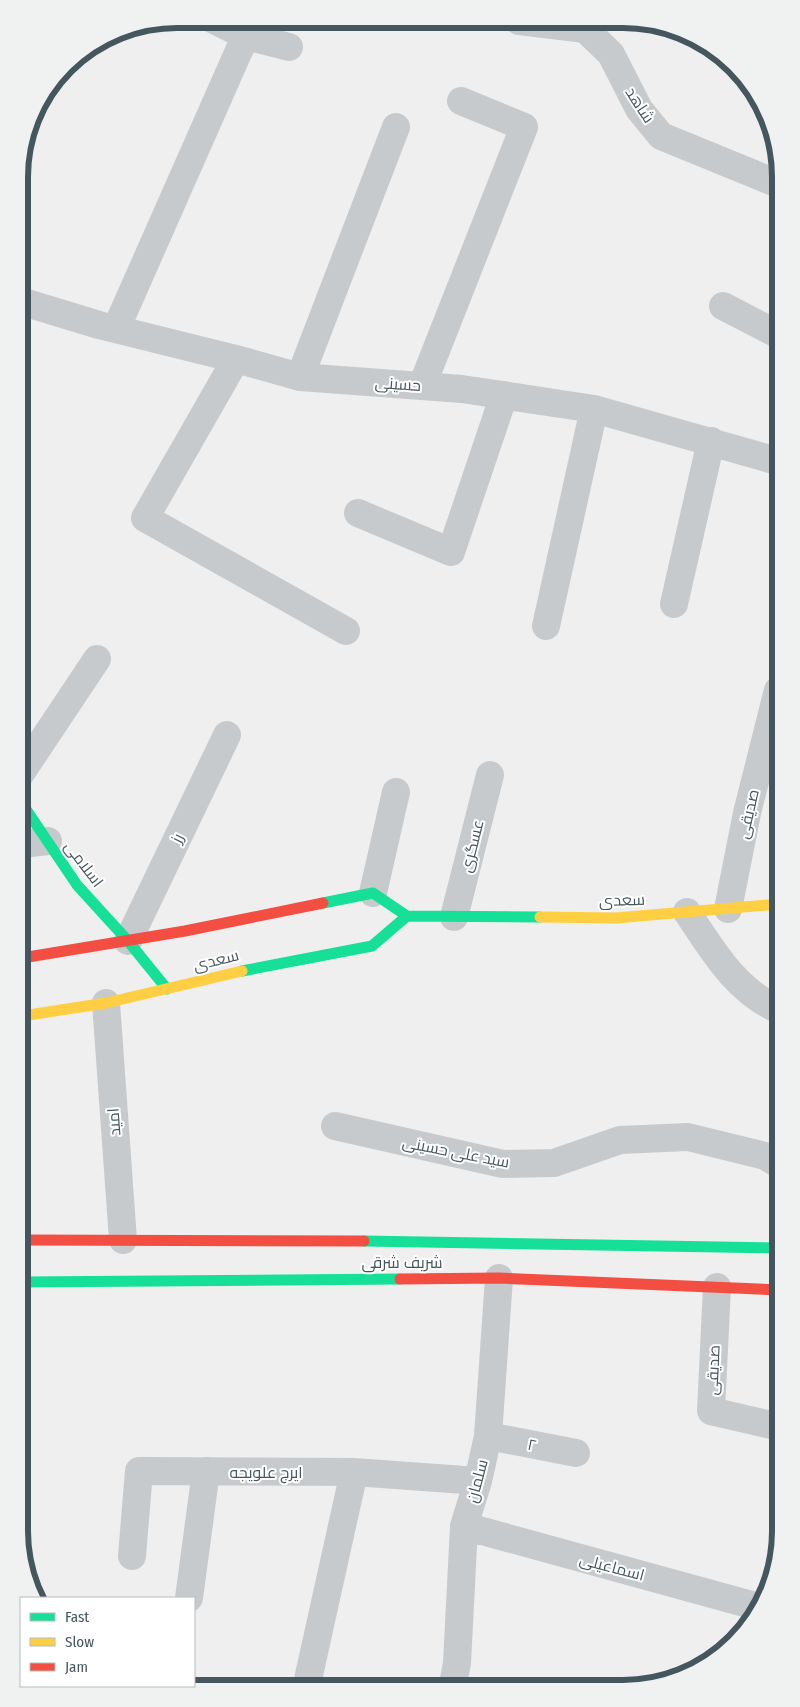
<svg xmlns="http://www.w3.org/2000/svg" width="800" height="1707" viewBox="0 0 800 1707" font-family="'Fira Sans Condensed',Cairo,sans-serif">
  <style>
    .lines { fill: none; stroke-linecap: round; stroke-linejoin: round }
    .street { stroke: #c7cacc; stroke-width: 28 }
    .fast { stroke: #16e098; stroke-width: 11 }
    .slow { stroke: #ffcf43; stroke-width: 11 }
    .jam { stroke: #f24e42; stroke-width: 11 }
    .labels { text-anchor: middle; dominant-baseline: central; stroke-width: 4; stroke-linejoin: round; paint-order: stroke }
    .street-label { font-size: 16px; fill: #45575e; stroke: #fff }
    .rim { fill: none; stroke: #45575e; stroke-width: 6 }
  </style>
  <rect width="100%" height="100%" fill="#f0efef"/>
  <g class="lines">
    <path class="street" d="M212 19 246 36 289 47
      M519 21 585 29 611 54 639 109 661 136 776 183
      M20 301 99 325 236 359 300 377 462 389 594 409 777 461
      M723 306 777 334
      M116 329 253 19
      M236 359 145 518 346 631
      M300 377 396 127
      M422 386 524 127 461 101
      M358 513 451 552 504 395
      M674 604 711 441
      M546 626 594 409
      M21 773 97 659
      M22 844 48 841
      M373 893 396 792
      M728 909 747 813 778 690
      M687 912C713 951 735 990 779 1010
      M454 917 490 775
      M128 941 227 735
      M106 1003 123 1240
      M335 1126 503 1164 554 1163 620 1140 688 1137 765 1156 780 1165
      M717 1287 711 1411 780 1427
      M488 1436 576 1453
      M464 1526 759 1607
      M132 1556 139 1471 354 1472 478 1481
      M189 1598 206 1471
      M307 1684 354 1472
      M453 1684 457 1663 464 1526 478 1481 488 1436 499 1278"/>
    <path class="fast" d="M21 802 77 885 128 941 167 989
      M323 903 373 893 407 916 540 917
      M242 971 372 946 407 916
      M364 1241 780 1248
      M23 1282 400 1279"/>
    <path class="slow" d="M540 917 616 918 779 904
      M22 1016 106 1003 242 971"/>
    <path class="jam" d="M22 958 185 931 323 903
      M23 1240 364 1241
      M400 1279 499 1278 780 1290"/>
  </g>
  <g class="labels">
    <g class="street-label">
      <text transform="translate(640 105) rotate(57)">شاهد</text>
      <text transform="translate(398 384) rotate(4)">حسینی</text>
      <text transform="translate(748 814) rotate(-77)">صدیقی</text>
      <text transform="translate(177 838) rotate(-64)">رز</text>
      <text transform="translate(472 846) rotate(-76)">عسگری</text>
      <text transform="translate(84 864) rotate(53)">اسلامی</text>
      <text transform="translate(622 900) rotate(-2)">سعدی</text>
      <text transform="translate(216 960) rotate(-14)">سعدی</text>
      <text transform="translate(114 1122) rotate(-94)">امید</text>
      <text transform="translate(456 1152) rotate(11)">سید علی حسینی</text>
      <text x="402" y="1262">شریف شرقی</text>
      <text transform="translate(713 1370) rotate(-87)">صدیقی</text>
      <text transform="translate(532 1445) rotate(11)">۲</text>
      <text x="266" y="1472">ایرج علویجه</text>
      <text transform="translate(477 1481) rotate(-75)">سلمان</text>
      <text transform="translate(612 1567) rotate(15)">اسماعیلی</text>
    </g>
  </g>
  <path d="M0 0H800V1707H0ZM177 28H623A149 149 0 0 1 772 177V1531A149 149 0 0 1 623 1680H177A149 149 0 0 1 28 1531V177A149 149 0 0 1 177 28Z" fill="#f0f2f2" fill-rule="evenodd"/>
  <path class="rim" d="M177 28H623A149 149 0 0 1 772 177V1531A149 149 0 0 1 623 1680H177A149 149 0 0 1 28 1531V177A149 149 0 0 1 177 28Z"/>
  <rect x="20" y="1597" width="175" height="90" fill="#ffffff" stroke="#b5bcbf"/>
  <rect x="30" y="1613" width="25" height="8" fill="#16e098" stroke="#b5bcbf"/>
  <text x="65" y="1622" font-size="15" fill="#45575e">Fast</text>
  <rect x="30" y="1638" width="25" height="8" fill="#ffcf43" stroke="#b5bcbf"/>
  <text x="65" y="1647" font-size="15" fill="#45575e">Slow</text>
  <rect x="30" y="1663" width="25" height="8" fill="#f24e42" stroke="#b5bcbf"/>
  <text x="65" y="1672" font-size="15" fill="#45575e">Jam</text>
</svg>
